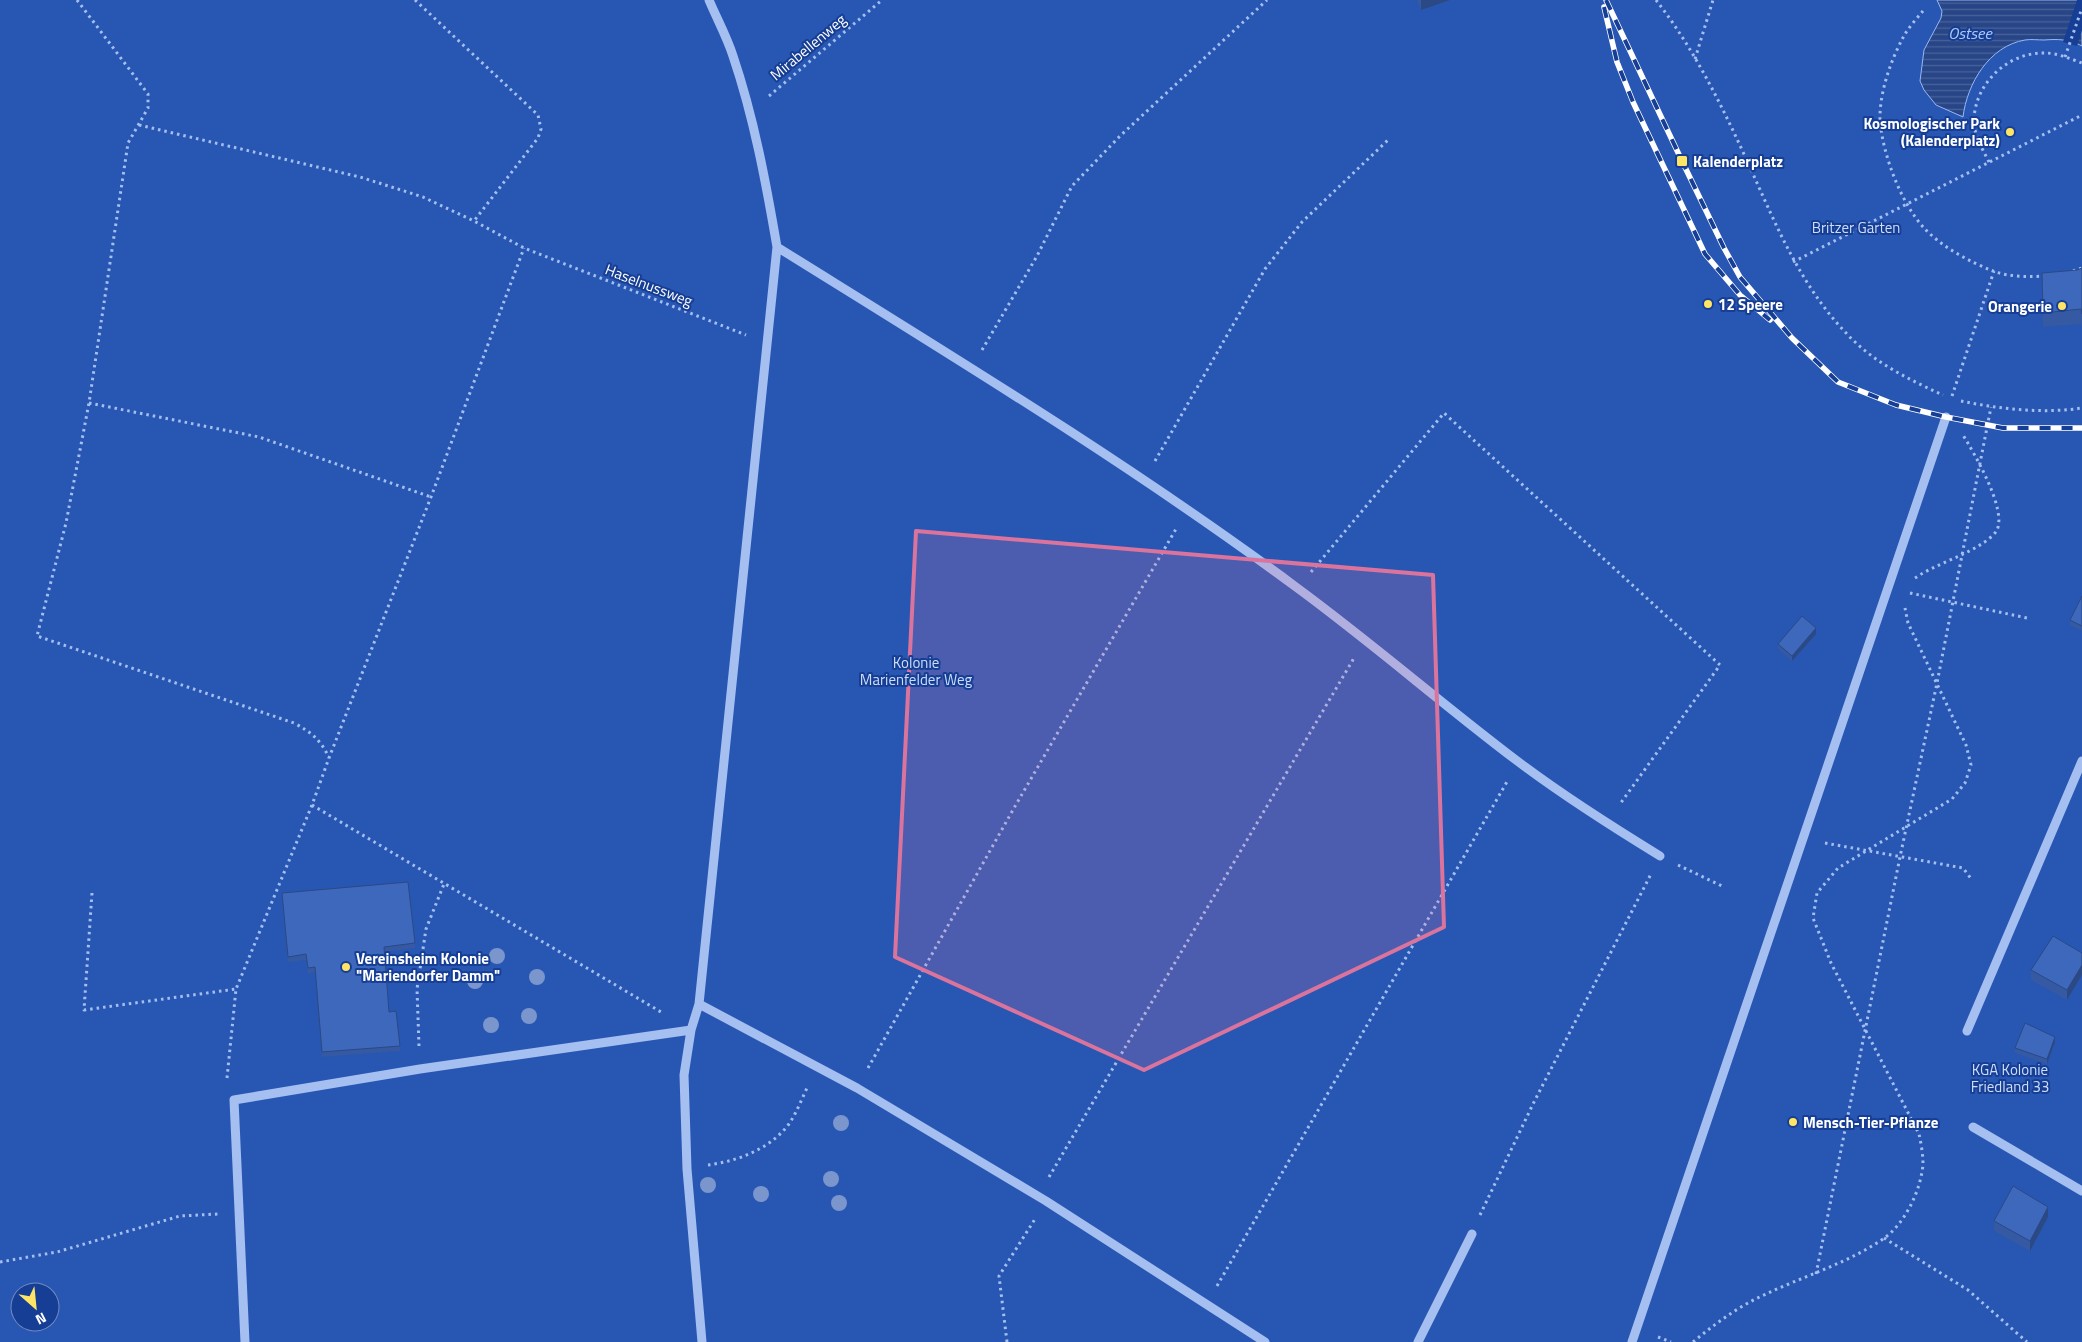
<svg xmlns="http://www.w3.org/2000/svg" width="2082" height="1342" viewBox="0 0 2082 1342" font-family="'Titillium Web',sans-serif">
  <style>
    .green { fill: #2857b3; fill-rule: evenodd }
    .water { fill: url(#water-rules); stroke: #98b8f4 }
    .pier { fill: #163e94 }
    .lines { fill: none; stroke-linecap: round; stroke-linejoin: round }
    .path { stroke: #a6bff1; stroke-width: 3; stroke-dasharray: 2.5 4; stroke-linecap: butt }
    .minor { stroke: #a6bff1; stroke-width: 9 }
    .rail-casing { stroke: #fff; stroke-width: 5.5 }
    .rail { stroke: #163e94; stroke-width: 4; stroke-dasharray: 11; stroke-linecap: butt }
    .tree { fill: #7b95cd }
    .wall { fill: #3559a2 }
    .shaded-wall { fill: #2b4984 }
    .building { fill: #3e68bc; stroke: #2b4984 }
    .marked { fill: #da749d; fill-opacity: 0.2; stroke: #da749d; stroke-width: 4; stroke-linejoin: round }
    .poi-dot { fill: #ffe566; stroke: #163e94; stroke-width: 2 }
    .labels { text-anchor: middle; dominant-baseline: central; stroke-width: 4; stroke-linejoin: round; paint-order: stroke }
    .street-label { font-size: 15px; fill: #fff; stroke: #163e94 }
    .poi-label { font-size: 15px; font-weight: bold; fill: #fff; stroke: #163e94; text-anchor: start }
    .park-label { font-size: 15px; fill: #cdddfc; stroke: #163e94 }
    .water-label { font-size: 16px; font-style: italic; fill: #b2caf8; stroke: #163e94 }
  </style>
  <defs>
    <pattern id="water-rules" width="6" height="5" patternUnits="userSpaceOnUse" patternTransform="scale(1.25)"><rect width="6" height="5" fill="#284687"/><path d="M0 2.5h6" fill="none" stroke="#486299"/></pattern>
  </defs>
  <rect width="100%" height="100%" fill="#163e94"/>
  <path class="green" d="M0 0H2082V1342H0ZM20 1292H50V1322H20Z"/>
  <path class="water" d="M1937 0H2082V46C2069 39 2058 39 2044 40 2038 40 2031 39 2025 40 1989 46 1967 84 1963 117L1936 105 1924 90 1920 81 1924 50 1941 18 1942 11Z"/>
  <path class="pier" d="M2077 0H2082V30L2077 46 2063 42Z"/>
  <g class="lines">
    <path class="path" d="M77 0 148 94V108L128 143 89 403 66 523 37 636 294 723C311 732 321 740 329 758
      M415 0 538 115 541 129 538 138 474 221
      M1656 0C1695 50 1723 108 1749 165 1776 225 1801 287 1848 335 1873 362 1910 380 1943 395
      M1923 11C1917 18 1910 26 1905 34 1891 59 1879 93 1880 121 1883 155 1901 204 1925 229 1942 247 1970 262 1993 271 2009 277 2028 277 2045 276
      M2065 57 2082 8
      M1695 59 1713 0
      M769 96 882 0
      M139 125 360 177 423 197 474 221 524 248 746 335
      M1989 162C1983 150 1975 137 1974 123 1973 85 2007 52 2045 53 2057 53 2071 59 2082 63
      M1793 262 2082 115
      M2073 271 2082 268
      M982 350 1037 256 1072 186 1120 136 1267 0
      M1952 396 1994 271
      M1961 401C2000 409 2042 414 2082 408
      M89 403 259 437 431 497
      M1155 461 1265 269 1302 222 1389 139
      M1311 572 1444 413 1720 665 1620 804
      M1915 578C1936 564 1962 557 1983 543 1987 541 1995 534 1997 530 2007 509 1974 453 1963 435
      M1910 593 2027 618
      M312 805 661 1012
      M1825 843 1963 868 1972 880
      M1678 865 1724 887
      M92 893 84 1010 236 989
      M419 1046 417 989 426 929 444 884
      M868 1068 1014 808 1176 529
      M227 1078 236 989 312 805 329 758 431 497 524 248
      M708 1165C738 1161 770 1149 789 1124 797 1112 802 1098 808 1086
      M1049 1177 1354 658
      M1480 1215 1533 1104 1651 874
      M1884 1238 1968 1290 2027 1342
      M0 1262 57 1252 180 1216 218 1214
      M1816 1274 1900 857 1937 683 1991 407
      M1217 1286 1508 780
      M1658 1337 1671 1342
      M1007 1342 999 1276 1035 1219
      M1693 1342C1716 1323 1739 1306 1766 1294 1804 1276 1848 1263 1883 1239 1905 1224 1921 1190 1923 1164 1923 1154 1921 1143 1919 1134L1831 963 1813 918 1817 893 1838 868 1952 799 1965 783 1971 765 1966 745 1908 623 1905 608"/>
    <path class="minor" d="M777 247C952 356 1130 464 1296 587 1371 642 1442 704 1516 760 1562 795 1611 826 1660 856
      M699 1004 857 1088 1046 1201 1265 1342
      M1967 1031 2082 761
      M1973 1127 2082 1191
      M245 1342 234 1100 420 1069 691 1030
      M702 1342 687 1169 684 1075 691 1030 699 1004 777 247C766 183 754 118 733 56 727 37 717 19 709 0
      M1418 1342 1472 1234
      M1632 1342 1946 417"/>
    <defs>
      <path id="rail" d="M1606 0 1682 161 1724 248 1740 277 1792 338 1838 382 1896 405 1946 417 2003 428H2082
        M1604 7 1617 62 1633 102 1705 254 1740 295 1770 320"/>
    </defs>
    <use href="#rail" class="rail-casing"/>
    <use href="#rail" class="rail"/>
  </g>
  <g class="tree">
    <circle cx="497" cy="956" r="8"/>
    <circle cx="537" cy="977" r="8"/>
    <circle cx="475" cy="981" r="8"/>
    <circle cx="529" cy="1016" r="8"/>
    <circle cx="491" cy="1025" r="8"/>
    <circle cx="841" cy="1123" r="8"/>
    <circle cx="831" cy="1179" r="8"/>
    <circle cx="708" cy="1185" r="8"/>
    <circle cx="761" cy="1194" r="8"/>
    <circle cx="839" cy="1203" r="8"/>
  </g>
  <path class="wall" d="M1417 0H1450L1421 10Z
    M2082 268V328L2081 324 2043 327 2042 273 2077 270Z
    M2082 596V631L2070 625V620Z
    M1816 634 1792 661 1778 649V644Z
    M282 893 415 943V948L384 952 389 1012 400 1046V1051L322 1057 315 972 308 974 306 960 288 962Z
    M2082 953V975L2067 1000 2031 980V970Z
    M2055 1042 2047 1064 2015 1053V1048Z
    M2048 1217 2030 1251 1994 1231V1221Z"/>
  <path class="shaded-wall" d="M1421 0H1450L1421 10Z
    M1816 628V634L1792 661V656Z
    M2082 965V975L2067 1000V990Z
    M2055 1037V1042L2047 1064V1059Z
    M2048 1207V1217L2030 1251V1241Z"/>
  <path class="building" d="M2082 268V314L2081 309 2043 313 2042 273 2077 270Z
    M2082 596V626L2070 620Z
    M1802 616 1816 628 1792 656 1778 644Z
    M408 882 415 943 384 947 389 1012 396 1011 400 1046 322 1052 315 967 308 968 306 954 288 957 282 893Z
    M2053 936 2082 953V965L2067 990 2031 970Z
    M2025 1023 2055 1037 2047 1059 2015 1048Z
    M2013 1186 2048 1207 2030 1241 1994 1221Z"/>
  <path class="marked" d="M916 531 1433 575 1444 927 1144 1070 895 957Z"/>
  <g class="poi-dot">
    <circle cx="2010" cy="132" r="5"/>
    <rect x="1676" y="155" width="12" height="12" rx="2.5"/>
    <circle cx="1708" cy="304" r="5"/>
    <circle cx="2062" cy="306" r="5"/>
    <circle cx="346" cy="967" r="5"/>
    <circle cx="1793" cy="1122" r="5"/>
  </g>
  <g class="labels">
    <g class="street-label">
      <text transform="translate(808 47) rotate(-40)">Mirabellenweg</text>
      <text transform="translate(649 285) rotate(21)">Haselnussweg</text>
    </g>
    <g class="poi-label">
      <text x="2000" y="123" text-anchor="end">Kosmologischer Park<tspan x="2000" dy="17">(Kalenderplatz)</tspan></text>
      <text x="1693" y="161">Kalenderplatz</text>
      <text x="1718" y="304">12 Speere</text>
      <text x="2052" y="306" text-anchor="end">Orangerie</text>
      <text x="356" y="958">Vereinsheim Kolonie<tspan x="356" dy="17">"Mariendorfer Damm"</tspan></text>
      <text x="1803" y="1122">Mensch-Tier-Pflanze</text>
    </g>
    <g class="park-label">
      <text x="1856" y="227">Britzer Garten</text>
      <text x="916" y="662">Kolonie<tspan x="916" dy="17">Marienfelder Weg</tspan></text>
      <text x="2010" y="1069">KGA Kolonie<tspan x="2010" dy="17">Friedland 33</tspan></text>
    </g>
    <g class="water-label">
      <text x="1970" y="33">Ostsee</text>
    </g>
  </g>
  <g transform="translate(35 1307) rotate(153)"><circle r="24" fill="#163e94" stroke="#738bbf"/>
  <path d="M0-4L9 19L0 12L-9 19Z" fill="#ffe566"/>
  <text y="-8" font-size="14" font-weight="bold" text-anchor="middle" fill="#ffffff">N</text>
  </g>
</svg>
